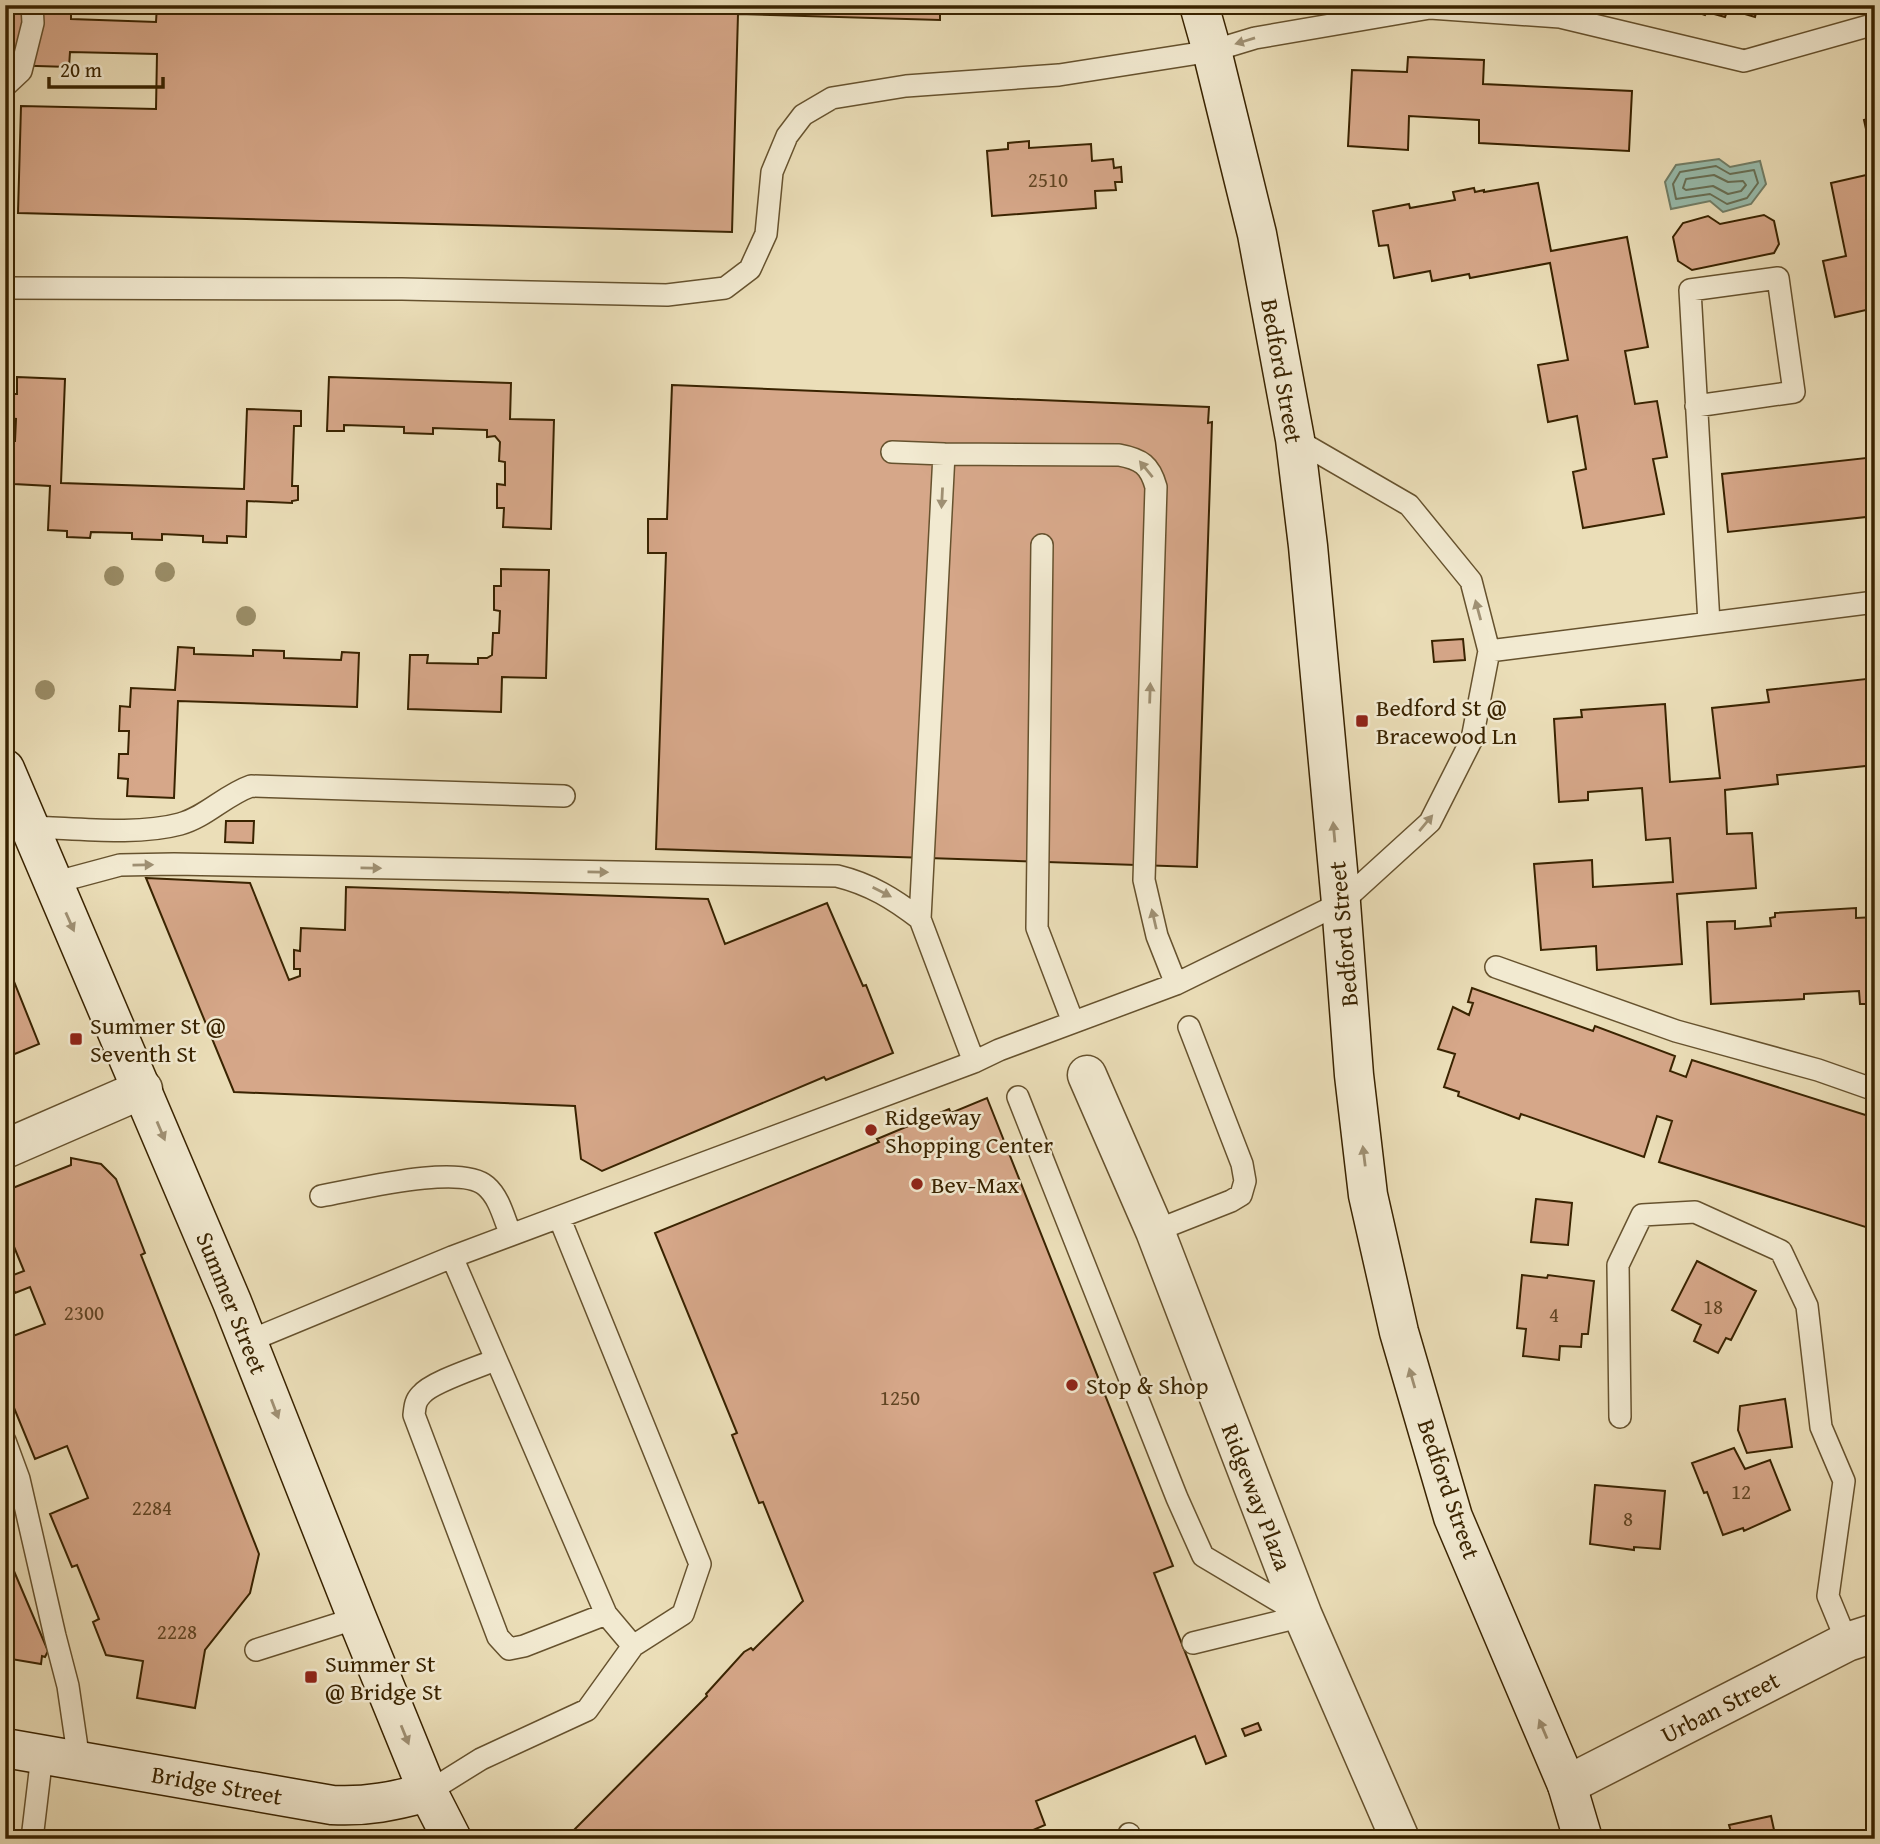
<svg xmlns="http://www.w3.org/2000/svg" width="1880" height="1844" viewBox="0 0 1880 1844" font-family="'Gentium Book Plus',serif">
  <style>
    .water { fill: #98bcad; stroke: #727f68; stroke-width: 2 }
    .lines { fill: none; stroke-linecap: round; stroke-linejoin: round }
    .shore { stroke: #687056; stroke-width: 2 }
    .building { fill: #d6a789; stroke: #392300; stroke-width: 2 }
    .service-casing { stroke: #66522e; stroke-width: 24 }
    .minor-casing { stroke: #66522e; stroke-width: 41 }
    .secondary-casing { stroke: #392300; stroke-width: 41 }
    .service { stroke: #f2ead1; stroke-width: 21 }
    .minor { stroke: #f2ead1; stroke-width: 38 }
    .secondary { stroke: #f2ead1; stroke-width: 38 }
    .tree { fill: #9a8d67 }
    .oneway { fill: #9f9073 }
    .poi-dot { fill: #8f2418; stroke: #f2ead1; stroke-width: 2.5 }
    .labels { text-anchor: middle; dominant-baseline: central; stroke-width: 5; stroke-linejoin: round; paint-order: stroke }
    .number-label { font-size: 21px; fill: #604422 }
    .street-label { font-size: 24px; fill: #392300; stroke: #f2ead1 }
    .poi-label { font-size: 24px; fill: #392300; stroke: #f2ead1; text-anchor: start }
  </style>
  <rect width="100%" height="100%" fill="#ebdeb8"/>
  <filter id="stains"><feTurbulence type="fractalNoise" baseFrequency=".00286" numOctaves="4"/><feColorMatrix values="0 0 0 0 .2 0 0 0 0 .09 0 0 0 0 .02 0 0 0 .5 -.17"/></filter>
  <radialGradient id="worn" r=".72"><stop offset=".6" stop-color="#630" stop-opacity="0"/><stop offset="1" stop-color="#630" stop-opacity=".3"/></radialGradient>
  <path class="water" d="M1719 159 1730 167 1760 161 1766 184 1751 204 1723 212 1710 201 1671 209 1665 182 1676 165Z"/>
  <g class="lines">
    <path class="shore" d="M1716 166 1730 174 1754 170 1758 183 1747 198 1727 204 1710 194 1676 199 1673 184 1680 172Z
      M1714 175 1728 182 1743 181 1746 185 1741 191 1728 194 1713 186 1686 190 1683 188 1686 179Z"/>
  </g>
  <path class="building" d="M5 5H71V19L156 22 157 5H940V20L738 14 732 232 18 213 21 106 156 109 157 54 70 52 69 67 5 65Z
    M1682 5H1758L1755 17 1728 9 1725 17 1707 12 1705 15 1688 9 1689 7Z
    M1408 57 1484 60 1483 84 1632 91 1629 151 1479 143V120L1409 116 1408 150 1348 146 1352 70 1407 72Z
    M1875 117V170L1864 120Z
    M1029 141V148L1091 144 1092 161 1113 159 1114 168 1121 167 1122 182H1115L1116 190 1095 191 1096 208 992 216 987 151 1008 149V143Z
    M1875 173V308L1835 317 1823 261 1846 256 1831 183Z
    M1538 183 1551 251 1627 237 1648 347 1625 351 1635 404 1657 401 1667 457 1653 459 1664 514 1583 528 1573 472 1586 469 1577 416 1548 422 1538 365 1568 360 1550 263 1470 278 1469 274 1432 281 1430 271 1394 278 1388 245 1379 246 1373 211 1409 204 1410 208 1455 200 1453 192 1474 188 1475 192 1484 190V192Z
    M1764 215 1774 221 1779 244 1774 253 1692 270 1678 261 1673 237 1683 223 1708 216 1720 224Z
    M17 377 65 379 61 483 244 489 247 409 301 411V426H294L292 486H298V500L292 501V503L247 501 246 537 227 536V543L203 542V536L162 534V540L132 539V533L91 532 90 538 67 537V531L48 530 50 486 14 484V466H5L6 441H15L16 419 6 418 7 394H17Z
    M329 377 511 383 510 419 554 420 551 529 503 527 504 508H497V484L505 485V462L499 461 500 442 495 436 487 437V430L433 428V434L404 433V427L344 425V431H327Z
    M672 385 1209 407 1208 423 1212 422 1197 867 656 849 666 553H648V519H667Z
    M1875 457V516L1728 532 1722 474Z
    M501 569 549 570 546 678 502 677 501 712 408 709 410 655H428L427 663 478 664V658H487L492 655 493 633H499L500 611 494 610V586H501Z
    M1463 639 1465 660 1434 662 1432 641Z
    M178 647 194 648V654L253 656V650L284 651V658L341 660 342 652 359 653 357 707 178 701 174 798 127 796 128 779 118 778 119 754H128L129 731H119L120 706 130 707 131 688 175 690Z
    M1875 678V765L1777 775 1778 784 1725 790 1727 834 1752 833 1756 888 1677 894 1682 964 1597 970 1596 946 1541 950 1534 864 1592 860 1593 887 1673 882 1670 838 1646 840 1642 788 1588 792V800L1559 802 1554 719 1582 717 1581 710 1665 704 1670 782 1720 778 1712 708 1769 702 1767 690Z
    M226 821H254L253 843 225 842Z
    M146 878 250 883 289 980 300 976V969H294V950L300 951 301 928 345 930 346 887 708 899 725 944 827 903 863 986 866 985 893 1053 826 1080 824 1077 602 1171 581 1159 575 1106 234 1092Z
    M1856 908V918L1875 917V1004H1860L1859 991 1804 994V999L1711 1004 1707 922 1735 921V929L1771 926 1770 918 1775 917V913Z
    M5 959 39 1044 5 1058Z
    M1472 988 1593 1031 1595 1026 1675 1056 1670 1071 1686 1077 1692 1060 1875 1118V1230L1659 1162 1672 1121 1657 1116 1644 1157 1521 1114 1519 1119 1458 1096 1459 1092 1444 1087 1455 1054 1438 1049 1453 1007 1469 1015 1473 1003 1468 1002Z
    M987 1098 1173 1566 1154 1573 1226 1756 1206 1764 1195 1736 1036 1801 1045 1825 1012 1839H565L707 1696 706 1694 744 1652 751 1648 753 1650 803 1601 763 1502 759 1503 732 1435 737 1433 655 1233 879 1142 877 1139 949 1109 951 1113Z
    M71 1158 101 1164 116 1179 145 1253 141 1255 259 1554 250 1593 205 1650 195 1708 137 1698 143 1661 106 1655 93 1622 99 1619 77 1565 72 1567 50 1514 88 1498 67 1446 35 1459 5 1386V1339L45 1324 30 1287 15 1293 8 1277 24 1271 5 1225V1191L71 1165Z
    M1536 1199 1572 1203 1568 1245 1531 1242Z
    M1697 1261 1756 1291 1731 1340 1726 1338 1718 1353 1694 1341 1701 1325 1672 1310Z
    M1522 1275 1547 1278 1548 1275 1594 1281 1588 1334H1582L1581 1347 1560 1346 1559 1360 1523 1356 1526 1329 1517 1328Z
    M1785 1399 1792 1447 1747 1453 1738 1430 1740 1406Z
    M1734 1448 1745 1469 1770 1460 1790 1510 1744 1531 1743 1528 1723 1535 1707 1492 1704 1493 1692 1463Z
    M1595 1485 1665 1491 1660 1549 1634 1547V1550L1590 1544Z
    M5 1550 48 1651 45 1657 42 1656 41 1664 5 1658Z
    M1258 1723 1261 1730 1245 1736 1242 1729Z
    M1771 1816 1776 1839H1733L1729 1825Z"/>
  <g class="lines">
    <defs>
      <path id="service" d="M5 86 21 71 33 23 32 5
        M5 288 402 289 667 295 725 288 750 269 766 234 772 172 787 136 803 115 832 98 906 86 1059 75 1212 51 1255 38 1430 8 1560 17 1744 61 1875 24
        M1696 406 1794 392 1778 278 1690 290 1709 623
        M892 452 944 454
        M1042 545 1037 928 1073 1022
        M1489 651 1875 602
        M28 827C74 828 136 836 180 824 206 817 225 795 251 786L564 796
        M53 883 120 865 174 864 837 876C870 884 894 899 920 919
        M1496 967 1676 1031 1818 1070 1875 1090
        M974 1062 920 919 944 454 1119 455C1141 459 1150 465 1156 487L1144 880 1157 936 1176 984
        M1018 1097 1177 1498 1203 1556 1299 1613
        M321 1196C356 1190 460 1163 486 1186 500 1198 504 1219 511 1235
        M559 1217 700 1564 683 1614 633 1646 606 1614
        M1155 1231 1231 1201 1241 1195 1245 1181 1242 1164 1189 1027
        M452 1257 606 1614 524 1646 509 1649 498 1637 414 1415C415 1407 415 1401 421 1395 431 1382 479 1367 495 1360
        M249 1341 452 1257 974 1062 999 1050 1176 984 1341 903 1430 822 1472 739 1489 651 1471 581 1409 505 1295 439
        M1620 1417 1618 1265 1642 1215 1695 1212 1781 1251 1807 1306 1821 1427 1844 1481 1828 1596 1847 1642
        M5 1441 19 1479 55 1636 68 1686 79 1761
        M1193 1643 1303 1616
        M256 1650 357 1618
        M428 1792 481 1759 587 1710 633 1646
        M1129 1834 1131 1839
        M32 1839 42 1755"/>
      <path id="minor" d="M1087 1075 1155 1231 1303 1616 1400 1839
        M5 1149 143 1089
        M1567 1785 1847 1642 1875 1633"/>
      <path id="secondary" d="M1199 5 1212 51 1257 234 1295 439 1308 546 1341 903 1354 1075 1368 1195 1399 1332 1453 1517 1567 1785 1583 1839
        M5 769 232 1302 357 1618 428 1792 452 1839
        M5 1748 332 1805C366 1807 395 1801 428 1792"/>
    </defs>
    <use href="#service" class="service-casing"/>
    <use href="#minor" class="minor-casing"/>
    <use href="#secondary" class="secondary-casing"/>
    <use href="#service" class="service"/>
    <use href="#minor" class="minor"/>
    <use href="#secondary" class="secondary"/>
  </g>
  <g class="tree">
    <circle cx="165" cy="572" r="10"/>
    <circle cx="114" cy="576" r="10"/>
    <circle cx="246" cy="616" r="10"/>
    <circle cx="45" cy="690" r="10"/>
  </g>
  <defs><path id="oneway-solid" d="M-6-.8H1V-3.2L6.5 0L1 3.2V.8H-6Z" transform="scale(1.75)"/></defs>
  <g class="oneway">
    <use href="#oneway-solid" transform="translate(1245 41) rotate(163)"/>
    <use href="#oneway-solid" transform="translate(1146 469) rotate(-129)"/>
    <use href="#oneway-solid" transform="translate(942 498) rotate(93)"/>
    <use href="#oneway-solid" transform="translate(1478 610) rotate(-105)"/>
    <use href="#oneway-solid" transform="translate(1150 693) rotate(-88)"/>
    <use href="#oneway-solid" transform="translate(1426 823) rotate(-50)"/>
    <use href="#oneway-solid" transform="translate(1334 832) rotate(-95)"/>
    <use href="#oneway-solid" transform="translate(143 865) rotate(-1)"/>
    <use href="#oneway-solid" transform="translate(371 868) rotate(1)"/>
    <use href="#oneway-solid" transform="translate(598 872) rotate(1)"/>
    <use href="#oneway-solid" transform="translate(882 892) rotate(27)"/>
    <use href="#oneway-solid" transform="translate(1154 919) rotate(-103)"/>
    <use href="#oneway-solid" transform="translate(70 922) rotate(66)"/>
    <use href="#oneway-solid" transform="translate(161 1131) rotate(67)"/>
    <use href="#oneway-solid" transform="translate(1364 1156) rotate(-97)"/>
    <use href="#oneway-solid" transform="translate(1412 1378) rotate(-106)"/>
    <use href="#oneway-solid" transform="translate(275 1409) rotate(69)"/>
    <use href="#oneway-solid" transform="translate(1543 1729) rotate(-113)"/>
    <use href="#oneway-solid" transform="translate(405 1735) rotate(68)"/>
  </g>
  <g class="poi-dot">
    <rect x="1355" y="714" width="14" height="14" rx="3.5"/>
    <rect x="69" y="1032" width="14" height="14" rx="3.5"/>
    <circle cx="871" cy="1130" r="7"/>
    <circle cx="917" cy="1184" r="7"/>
    <circle cx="1072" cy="1385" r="7"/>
    <rect x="304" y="1670" width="14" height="14" rx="3.5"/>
  </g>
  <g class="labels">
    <g class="number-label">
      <text x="1048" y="179">2510</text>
      <text x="1713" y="1306">18</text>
      <text x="84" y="1312">2300</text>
      <text x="1554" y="1314">4</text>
      <text x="900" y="1397">1250</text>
      <text x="1741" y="1491">12</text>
      <text x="152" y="1507">2284</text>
      <text x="1628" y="1518">8</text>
      <text x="177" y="1631">2228</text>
    </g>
    <g class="street-label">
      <text transform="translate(1282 371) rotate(80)">Bedford Street</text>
      <text transform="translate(1343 934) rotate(-95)">Bedford Street</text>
      <text transform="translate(232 1303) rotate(68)">Summer Street</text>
      <text transform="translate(1449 1489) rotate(71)">Bedford Street</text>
      <text transform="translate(1257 1497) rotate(69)">Ridgeway Plaza</text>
      <text transform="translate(1720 1707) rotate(-27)">Urban Street</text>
      <text transform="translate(217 1785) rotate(10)">Bridge Street</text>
    </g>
    <g class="poi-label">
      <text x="1376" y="707">Bedford St @<tspan x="1376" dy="28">Bracewood Ln</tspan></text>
      <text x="90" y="1025">Summer St @<tspan x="90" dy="28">Seventh St</tspan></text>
      <text x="885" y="1116">Ridgeway<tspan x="885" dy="28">Shopping Center</tspan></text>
      <text x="931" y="1184">Bev-Max</text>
      <text x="1086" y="1385">Stop &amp; Shop</text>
      <text x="325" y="1663">Summer St<tspan x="325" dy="28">@ Bridge St</tspan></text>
    </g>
  </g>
  <rect width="1880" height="1844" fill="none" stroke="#ebdeb8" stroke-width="28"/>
  <rect x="7" y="7" width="1866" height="1830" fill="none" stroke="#392300" stroke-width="3.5"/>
  <rect x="14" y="14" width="1852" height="1816" fill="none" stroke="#392300" stroke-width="2"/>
  <path d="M49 77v10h114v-10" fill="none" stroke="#392300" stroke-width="3.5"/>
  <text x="60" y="77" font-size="21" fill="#392300" stroke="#f2ead1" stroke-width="5" paint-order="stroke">20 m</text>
  <rect width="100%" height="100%" filter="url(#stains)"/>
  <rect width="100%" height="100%" fill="url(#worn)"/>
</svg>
